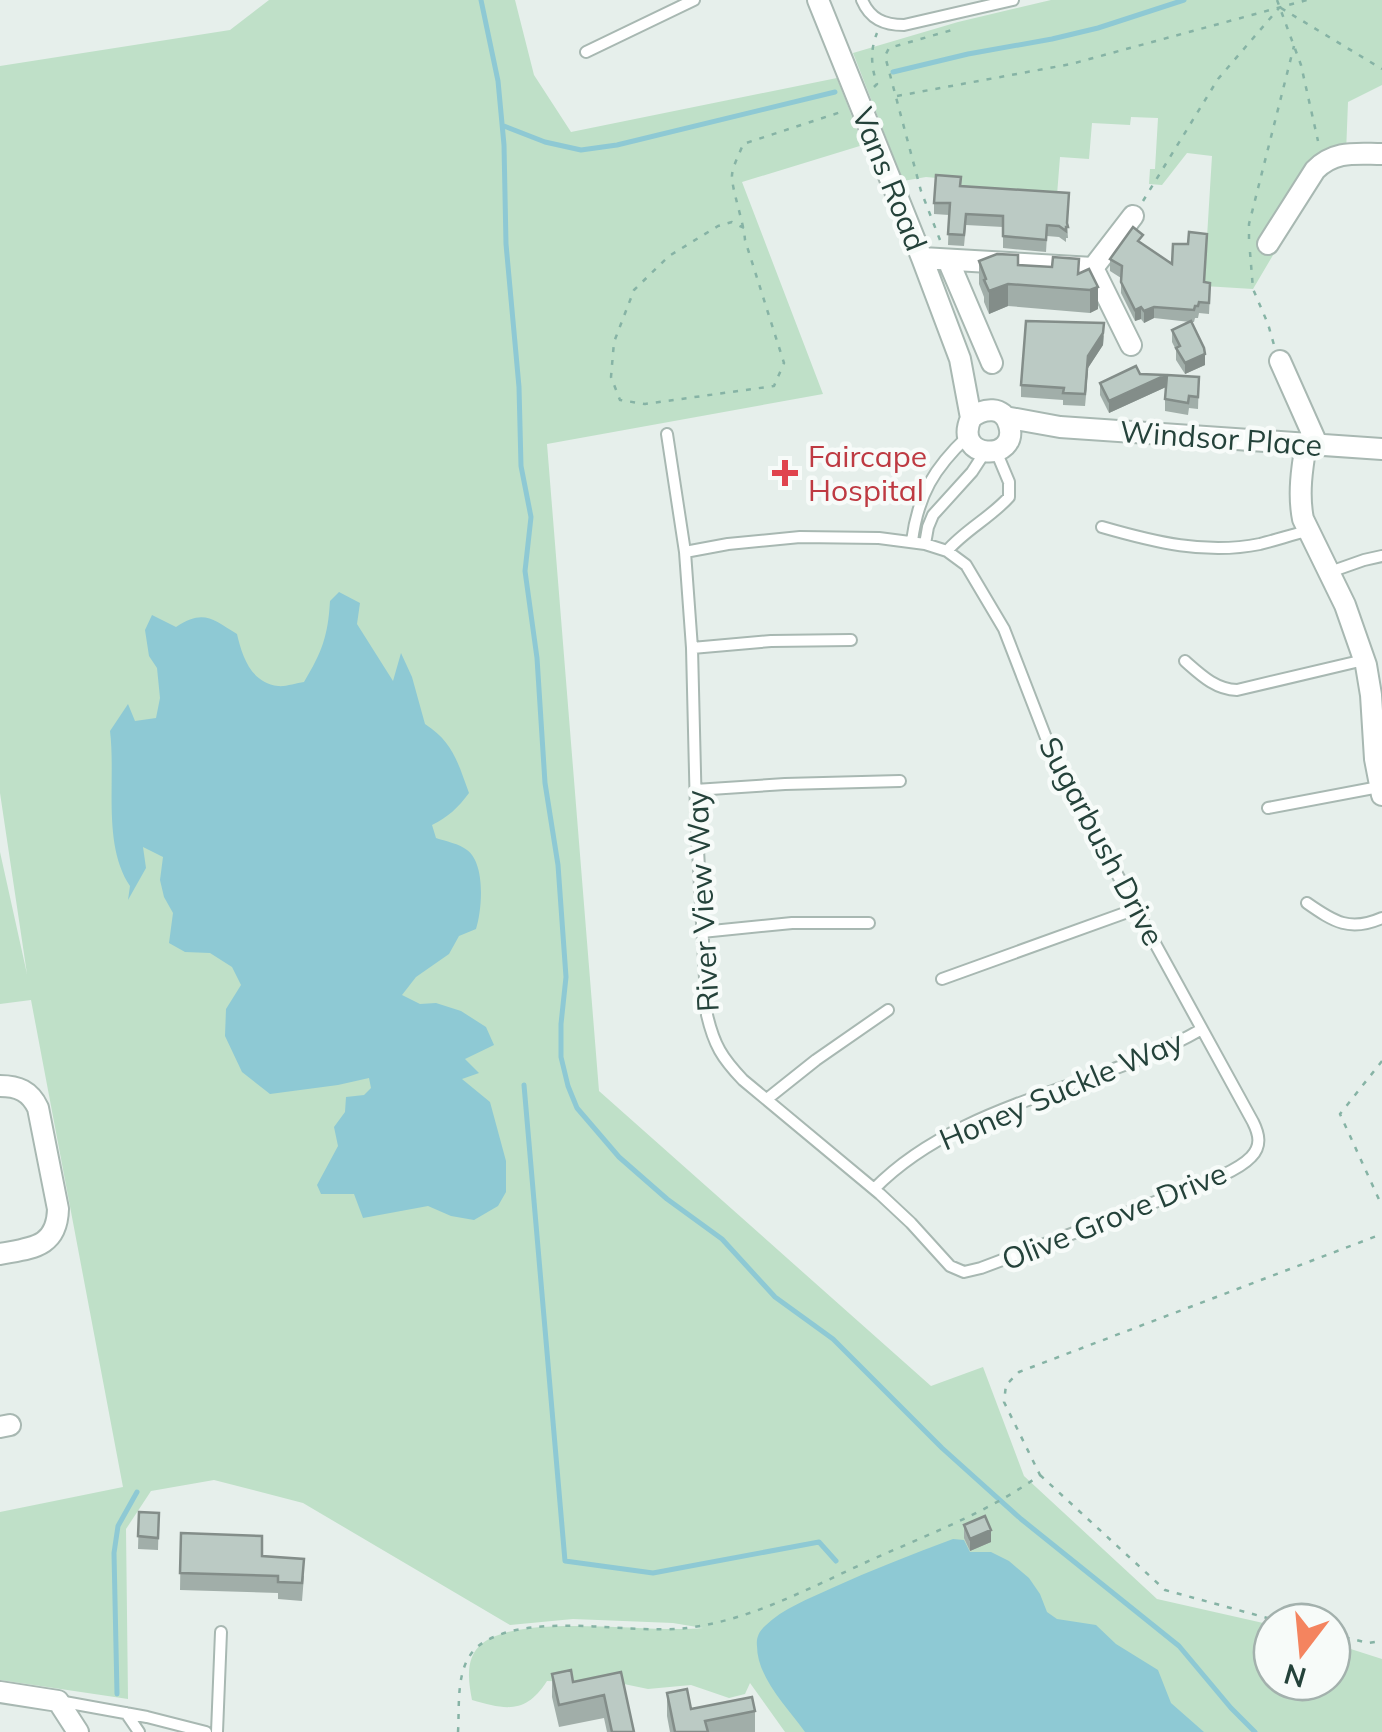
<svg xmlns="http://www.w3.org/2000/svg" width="1382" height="1732" viewBox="0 0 1382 1732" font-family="Mulish,sans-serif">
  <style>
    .green { fill: #bfe0c8 }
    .water { fill: #8ec9d4 }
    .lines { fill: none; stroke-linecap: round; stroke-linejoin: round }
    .stream { stroke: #8ec9d4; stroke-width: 5 }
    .service-casing { stroke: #a8b8b2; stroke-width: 14 }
    .minor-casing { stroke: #a8b8b2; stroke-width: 24 }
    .path { stroke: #86b3a5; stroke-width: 2.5; stroke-dasharray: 5 8; stroke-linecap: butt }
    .service { stroke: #fff; stroke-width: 10 }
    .minor { stroke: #fff; stroke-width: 20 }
    .wall { fill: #a1aea9 }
    .shaded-wall { fill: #838d89 }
    .building { fill: #bbcac4; stroke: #838d89; stroke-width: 2.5 }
    .health-dot { fill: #e0444e; stroke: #f7fbf9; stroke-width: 4 }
    .labels { text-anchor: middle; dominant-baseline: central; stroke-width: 9; stroke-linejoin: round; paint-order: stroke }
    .street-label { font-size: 30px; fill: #24423a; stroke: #f7fbf9 }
    .health-label { font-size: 30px; fill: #be3a42; stroke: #f7fbf9; text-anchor: start }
  </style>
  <rect width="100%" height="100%" fill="#e6efeb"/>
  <path class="green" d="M269 0H515L534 75 571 132 837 78 863 145 742 182 823 394 547 444 599 1091 931 1386 983 1367 1024 1476 1157 1599 1272 1625V1682H1332V1643L1382 1659V1732H785L750 1683 745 1694 729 1698 691 1685 648 1689 595 1678 580 1682 547 1681C526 1714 506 1710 472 1700 468 1680 465 1656 483 1643 524 1612 651 1634 703 1628L673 1623 573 1619 510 1625 303 1503 214 1480 151 1491 126 1529 128 1699 0 1680V1512L123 1487 31 1000 0 1004V852L27 974 0 793V66L230 30Z
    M1051 0H1382V85L1348 102 1346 153 1334 155 1269 245 1276 250 1253 289 1204 286 1212 156 1187 153 1162 185 1149 184 1150 169H1155L1158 118 1131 117 1130 125 1092 123 1089 159 1060 157 1057 195 961 188 960 180 926 177 903 181 853 53 958 22Z"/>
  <path class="water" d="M339 592 360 603 357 624 393 681 401 653 412 677 425 724C453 742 458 763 469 793 458 808 448 817 432 825L436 838C445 841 460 844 467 850 486 864 482 910 476 929L459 936 449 954 416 977 402 995 420 1004 436 1003 461 1011 486 1027 494 1045 465 1059 479 1073 462 1079 490 1102 506 1161V1192L498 1206 474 1220 451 1216 428 1206 363 1218 354 1194H321L317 1185 338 1146 334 1127 345 1112 346 1097 364 1095 371 1088 369 1078 338 1085 270 1094 242 1072 225 1036 226 1009 241 985 232 967 210 953 185 952 169 943 173 913 164 897 160 880 163 857 143 847 146 868 128 900 130 886C102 844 116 780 110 731L128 704 135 721 156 718 160 698 157 668 149 656 145 630 152 615 176 627C204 609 212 619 237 634 242 656 251 683 278 686 285 687 296 683 304 682 322 652 328 636 330 601Z
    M953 1539 964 1540 970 1552H991L1009 1561 1029 1578 1040 1594 1047 1612 1057 1619 1096 1625 1116 1644 1158 1670 1171 1703 1204 1732H805C788 1708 757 1678 757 1646 756 1638 759 1631 765 1626 783 1608 809 1599 832 1588 872 1570 912 1554 953 1539Z"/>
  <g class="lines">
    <path class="stream" d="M481 0 498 81 504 145 506 244 519 387 521 466 531 517 525 571 537 658 545 783 558 865 566 977 561 1024V1057L568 1086 577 1108 619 1157 667 1199 722 1239 775 1297 833 1339 942 1448 1021 1519 1179 1646 1231 1708 1255 1732
      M893 72 968 54 1052 39 1098 28 1184 0
      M504 126 545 142 581 150 617 145 835 92
      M524 1085 565 1561 653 1573 819 1542 836 1561
      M117 1694 114 1553 118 1526 137 1492"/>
    <defs>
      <path id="service" d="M862 0C870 19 884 25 904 25L1013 0
        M586 52 694 0
        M667 434 685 552 692 648 696 813 707 1015C714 1045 722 1058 743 1080L880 1194 911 1223 950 1266 964 1272 981 1268C1043 1245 1106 1221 1168 1197 1190 1188 1235 1174 1251 1157 1262 1146 1259 1134 1253 1122L1055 761 1004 629 966 565 947 551 925 544 879 538 800 537 728 544 685 552
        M1102 527C1154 542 1206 555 1260 544 1276 540 1291 535 1307 531
        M912 541C918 495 934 468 968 436
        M925 544 928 527 933 515 972 472 985 452
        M947 551C965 530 990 518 1009 497V482L996 451
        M1330 572 1364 560 1382 556
        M692 648 771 641 851 640
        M1185 661C1201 675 1215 689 1237 690L1364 660
        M695 790 785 784 900 781
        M1268 808 1379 787
        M1307 903C1334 922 1350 932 1382 918
        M702 932 792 923H869
        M942 979 1136 909
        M767 1099 816 1060 888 1010
        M874 1189C960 1101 1099 1089 1202 1029
        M59 1701 147 1717 206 1732
        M126 1713 139 1732
        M217 1732 221 1632"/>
      <path id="minor" d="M818 0 922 258 960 359 971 418C952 461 1020 462 1009 425 1004 405 983 408 971 418
        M1268 244 1315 170C1335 150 1356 154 1382 154
        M922 258 1093 268
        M948 260 992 363
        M1093 268 1131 345
        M1093 268 1133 216
        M1280 361 1317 444
        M1005 417 1060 427 1382 449
        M1306 444C1302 468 1298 494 1303 519L1345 605 1366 665 1371 695 1375 759 1382 795
        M0 1086C18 1086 30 1091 38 1108L58 1209C57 1248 31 1248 0 1254
        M0 1427 10 1425
        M0 1692 58 1701 78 1732"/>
    </defs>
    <use href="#service" class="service-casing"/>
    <use href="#minor" class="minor-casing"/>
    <path class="path" d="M1277 0 1301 65 1318 141
      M1281 8 1382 69
      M874 87 877 84C871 67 870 50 877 33
      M897 96 1071 64 1307 0
      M1143 201 1218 79 1279 8
      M744 228 732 222 718 226 669 256 634 290 614 342 611 377 620 400 645 404 774 386 784 363 745 240C744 223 731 187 732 175 733 165 740 153 743 144L844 111
      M1249 239V224L1294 46
      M940 240 921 191 885 56 889 48 952 30
      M1250 252 1253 289 1268 324 1274 345
      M1382 1061 1340 1114 1382 1206
      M1040 1475 1165 1590 1282 1622
      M1332 1634 1368 1643 1382 1641
      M458 1732C460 1702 454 1660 484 1642 536 1611 629 1635 687 1628 752 1620 811 1587 871 1560 929 1534 989 1512 1040 1475L1004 1402 1006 1385 1019 1372 1382 1234"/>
    <use href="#service" class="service"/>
    <use href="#minor" class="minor"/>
  </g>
  <path class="wall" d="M961 186 1067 225 1068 238H1066V242L1059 237 1047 236 1046 252 1003 248V227L966 225 964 246 948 245 949 215 934 214V203Z
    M1143 245 1172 264 1207 245 1204 282 1210 294 1209 314 1199 313 1198 318H1195L1194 322H1191L1205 365 1185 374 1176 360V350L1172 342V330L1190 322 1154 318 1144 323 1141 319 1135 321 1121 293V278L1110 271V259Z
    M979 261 1018 265 1079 274 1089 269 1098 309 1090 313 1008 306 989 314 984 302V297L979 284Z
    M1104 335 1103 345 1088 368 1085 406 1063 405V400L1021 397V385Z
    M1140 374 1166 387 1109 413 1100 395V383Z
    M1199 377 1198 409 1189 408 1188 415 1165 411V399Z
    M139 1512 159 1513 158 1550 138 1549Z
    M964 1525 991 1542 970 1551 964 1538Z
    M181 1533 262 1556 304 1576 302 1601 278 1599V1593L180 1590Z
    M621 1672 634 1732H607L604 1718 559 1727 552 1697V1674L573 1682Z
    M667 1693 691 1709 755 1711V1732H670L667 1716Z"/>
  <path class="shaded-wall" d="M1008 284V306L989 314V291Z
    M1098 287V309L1090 313V290Z
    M1141 307V319L1135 321V310Z
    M1154 307V318L1144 323V311Z
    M1104 323 1103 345 1088 368 1085 406 1088 356Z
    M1205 354V365L1185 374V363Z
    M1166 375V387L1109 413V401Z
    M991 1530V1542L970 1551V1539Z"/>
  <path class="building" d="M936 175 961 177 960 186 1069 193 1067 223 1068 227H1066V231L1059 226 1047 225 1046 240 1003 236V216L966 214 964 235 948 234 950 203H934Z
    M1133 227 1143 235 1138 241 1172 264 1173 244H1188L1189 232 1207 234 1204 282 1210 283 1209 303 1199 302 1198 306H1195L1194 310 1154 307 1144 311 1141 307 1135 310 1121 282 1122 266 1110 259Z
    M997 254 1018 255V265L1052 267 1053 257 1079 259 1078 274 1089 269 1098 287 1090 290 1008 284 989 291 984 280 986 279 979 261Z
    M1026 321 1104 323 1103 333 1088 356 1085 394 1063 393 1064 388 1021 385Z
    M1191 321 1204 348 1205 354 1185 363 1176 348 1180 346 1172 330Z
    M1136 366 1140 374 1166 375 1109 401 1100 383Z
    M1167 375 1199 377 1198 397 1189 396 1188 403 1165 399Z
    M139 1512 159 1513 158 1538 138 1536Z
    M985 1516 991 1530 970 1539 964 1525Z
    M181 1533 262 1536V1556L304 1559 302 1583 278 1582V1576L180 1573Z
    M571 1670 573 1682 621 1672 634 1732H612L604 1695 559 1705 552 1674Z
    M687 1689 691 1709 752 1697 755 1711 705 1721 708 1732H675L667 1693Z"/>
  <path class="health-dot" d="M780 458h10v10h10v10h-10v10h-10v-10h-10v-10h10z"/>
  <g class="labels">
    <g class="street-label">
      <text transform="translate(890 179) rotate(68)">Vans Road</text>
      <text transform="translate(1221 438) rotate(4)">Windsor Place</text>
      <text transform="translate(1102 841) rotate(62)">Sugarbush Drive</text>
      <text transform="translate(702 901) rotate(-93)">River View Way</text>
      <text transform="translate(1061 1090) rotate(-23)">Honey Suckle Way</text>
      <text transform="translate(1114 1216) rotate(-22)">Olive Grove Drive</text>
    </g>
    <g class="health-label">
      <text x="808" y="456">Faircape<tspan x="808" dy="34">Hospital</tspan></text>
    </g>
  </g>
  <g transform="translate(1302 1652) rotate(196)"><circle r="48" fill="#f7fbf9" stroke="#a3b1ad" stroke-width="2.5"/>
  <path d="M0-8L18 38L0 25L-18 38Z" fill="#f4845f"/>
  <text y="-15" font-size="28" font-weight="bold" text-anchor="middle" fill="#24423a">N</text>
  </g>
</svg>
